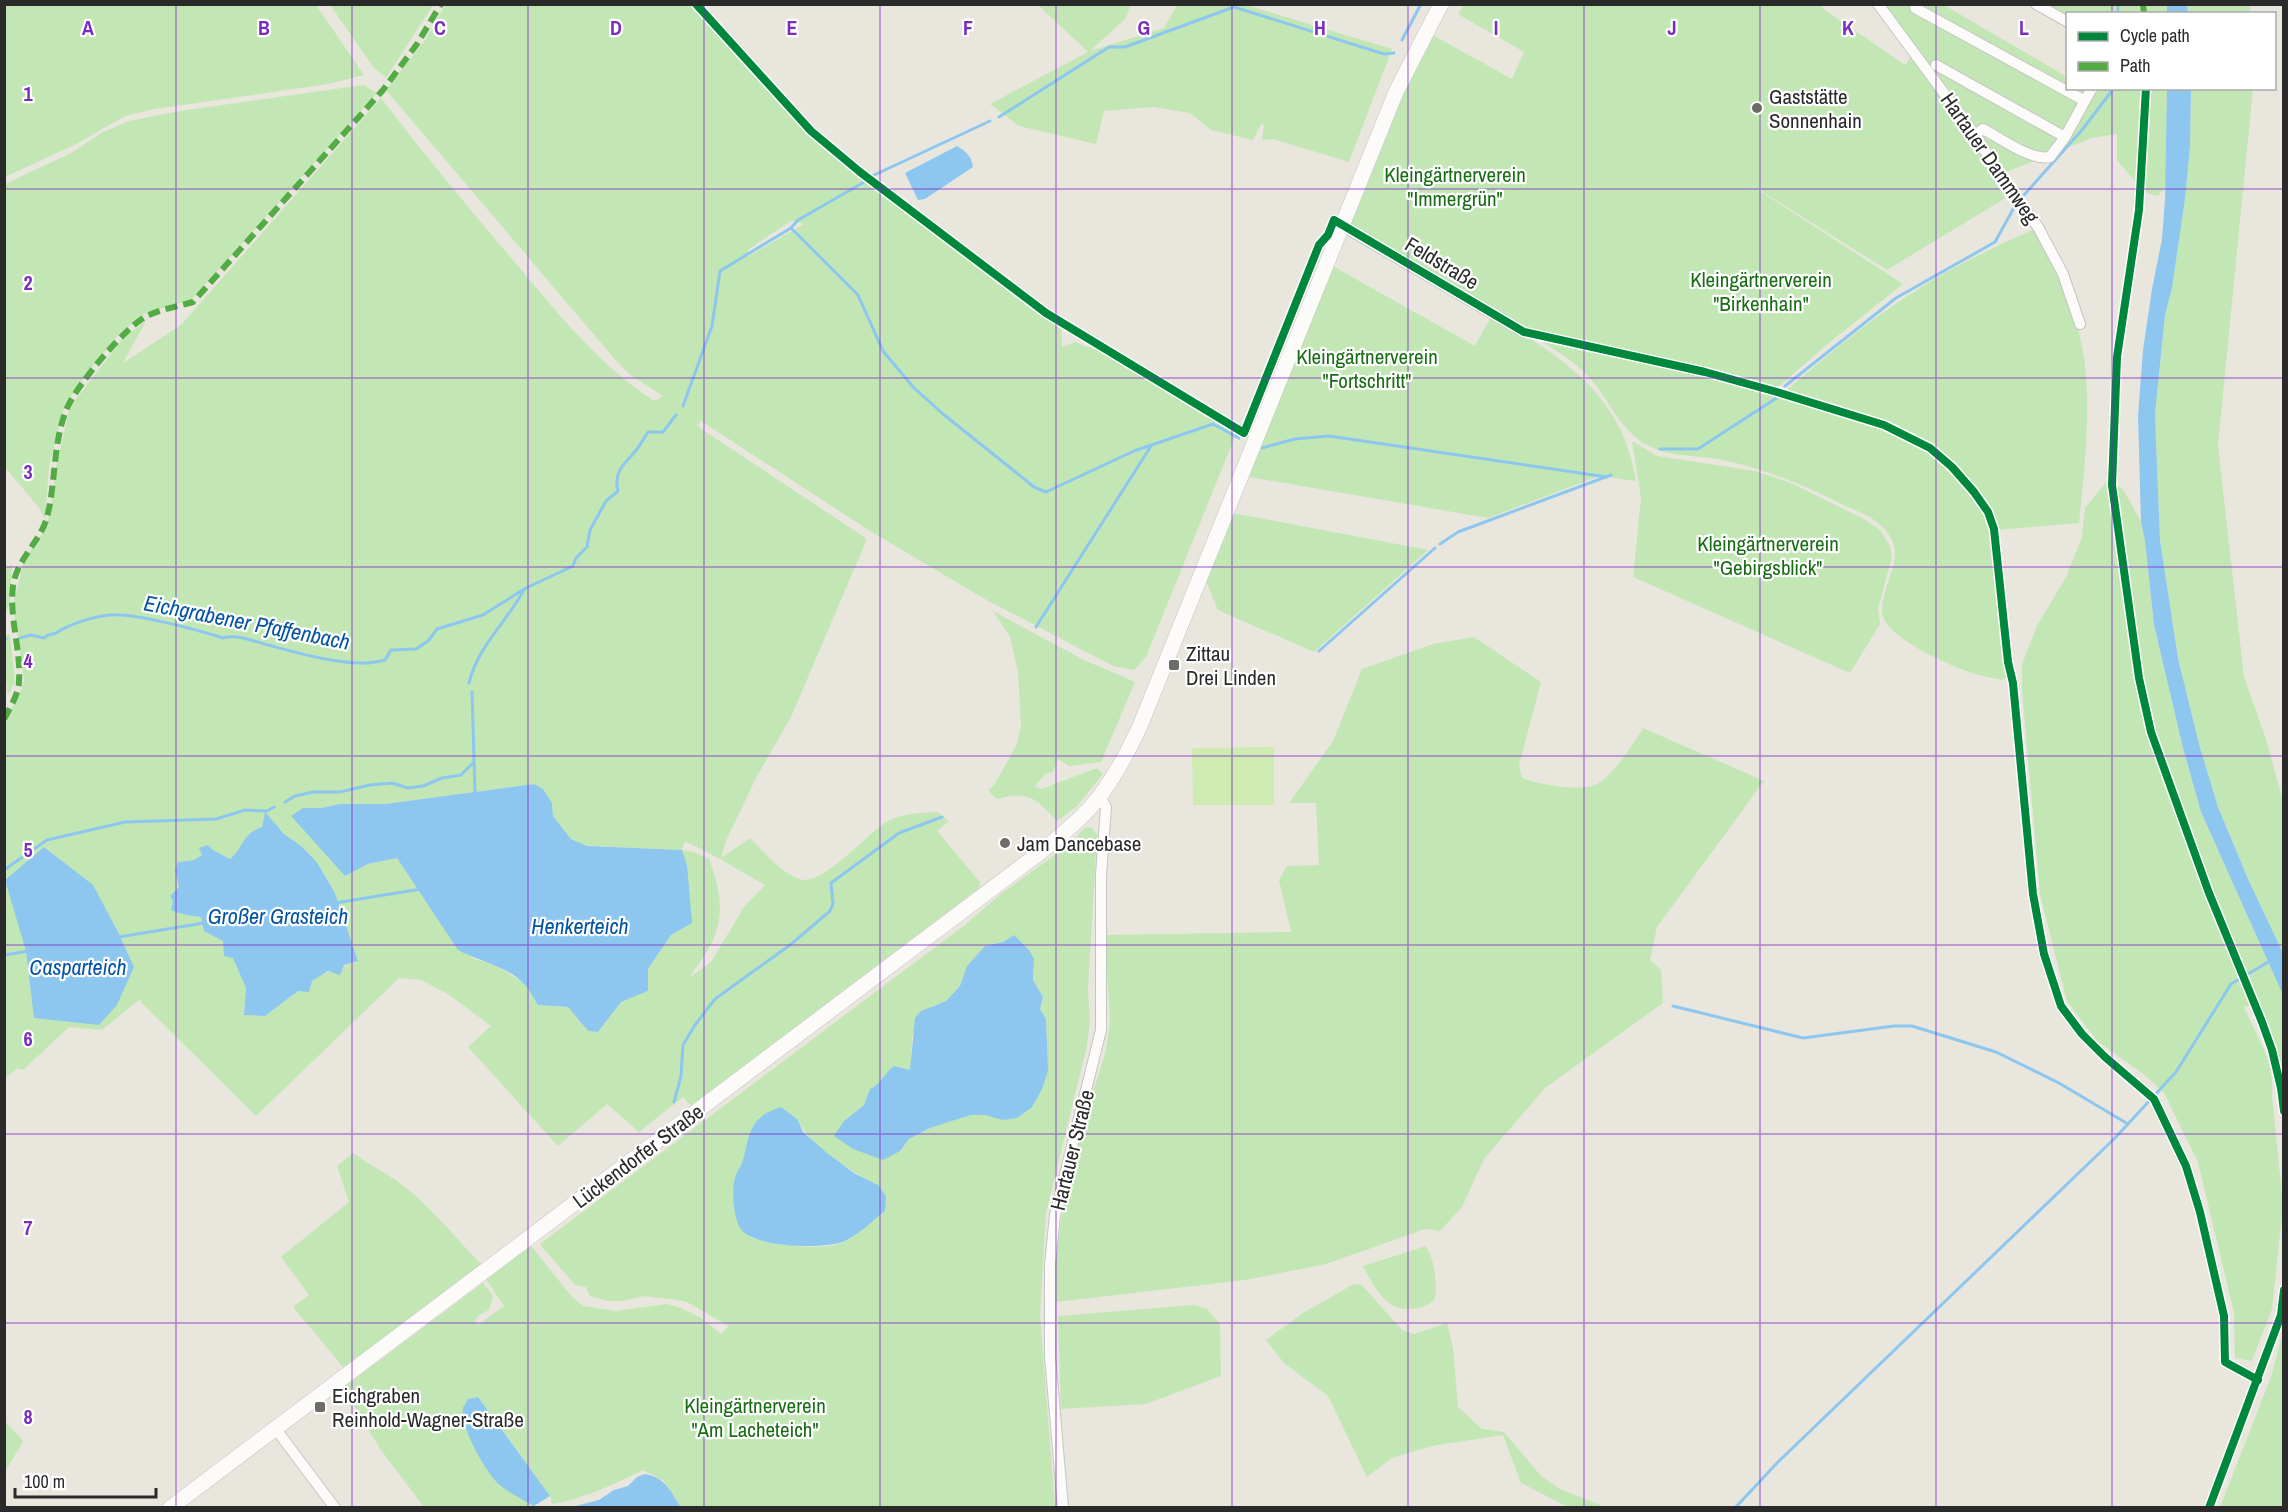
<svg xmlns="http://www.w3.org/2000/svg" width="2288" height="1512" viewBox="0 0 2288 1512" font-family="'Archivo Narrow',sans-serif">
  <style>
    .green { fill: #c2e7b4; fill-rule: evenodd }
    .pitch { fill: #ceecb1 }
    .water { fill: #8dc7f0 }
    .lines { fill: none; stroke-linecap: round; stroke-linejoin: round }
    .stream { stroke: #8dc7f0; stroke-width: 3 }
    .street-casing { stroke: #c6c5c5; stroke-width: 12 }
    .secondary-casing { stroke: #c6c5c5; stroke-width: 16 }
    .street { stroke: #fcfbfa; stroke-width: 10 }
    .secondary { stroke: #fcfbfa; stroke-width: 15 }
    .quiet { stroke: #53ab44; stroke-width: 6; stroke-dasharray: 12 6; stroke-linecap: butt }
    .cycleway-casing { stroke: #fff; stroke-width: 11 }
    .cycleway { stroke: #00873e; stroke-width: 8 }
    .grid { fill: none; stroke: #7b2cbf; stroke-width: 1.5; stroke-opacity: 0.55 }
    .poi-dot { fill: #6d6c69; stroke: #fff; stroke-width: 2 }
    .labels { text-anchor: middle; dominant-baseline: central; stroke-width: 4.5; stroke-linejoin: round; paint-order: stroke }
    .poi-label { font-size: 21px; fill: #2a2a2a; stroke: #fff; text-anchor: start }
    .street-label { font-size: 21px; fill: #2a2a2a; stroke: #fff }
    .park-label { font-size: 21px; fill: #196d14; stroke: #fff }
    .water-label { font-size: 22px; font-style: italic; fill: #0354a5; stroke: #fff }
    .grid-label { font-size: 20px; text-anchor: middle; font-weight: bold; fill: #7b2cbf; stroke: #fff; stroke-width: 4.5; stroke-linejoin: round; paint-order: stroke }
  </style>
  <rect width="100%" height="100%" fill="#e9e6de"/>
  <path class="green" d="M5 4 316 5 364 75 328 84 155 109 125 116 76 144 5 177Z
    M330 5H433L386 78 374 68Z
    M445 5H692L803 129 826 149 872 188 951 245 1061 329 1062 347 1076 342 1086 347 1092 346 1236 434 1146 657 1134 670 1113 666 983 598 870 531 701 421 697 426 867 539 791 717 757 776 726 841 721 858 750 838C764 852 780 872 799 879 820 888 866 835 885 823 900 813 921 813 938 812L949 821 937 831 980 882 979 888 691 1106 683 1097 639 1132 607 1104 558 1146 468 1047 491 1026 448 994 421 980 399 978 256 1116 139 1000 102 1030 69 1027 23 1070 18 1068 5 1078 4 723 21 691 24 680 13 605 24 560 41 536 50 514 56 467 70 407 123 338 146 321 123 363 181 325 381 98C423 153 467 206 512 259 555 310 597 364 654 401L663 396 629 374 613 357 386 90 426 39ZM791 221 804 224 747 257 749 249ZM534 784 543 790 552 803 553 816 571 839 587 846 682 850 671 935 648 969V991L621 1002 598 1032 588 1031 568 1007 538 1005 524 983 497 966 472 958 417 887 397 858 368 864 345 876 305 829 303 808H321L340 804H385ZM265 813 284 834 301 846 316 861 335 893 358 961 318 976 265 1016 244 1015 246 988 233 957 224 941 201 917 171 910C172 903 179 892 179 887 180 877 174 875 178 862L194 860 213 850 230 859C245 846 241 834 262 827ZM685 841 720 859 765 885 744 907 711 962 690 977C694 969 701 961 706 953 726 921 722 893 709 859L694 852 682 850ZM93 886 118 932 134 967 117 1004Z
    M1177 5H1246L1392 49 1349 162 1273 139 1262 140 1264 125 1261 124 1253 140 1211 130 1190 113 1153 107 1104 111 1096 144 1019 126 990 104 1088 52 1038 5H1131L1125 19 1090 51 1164 28Z
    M1464 5H1824L1822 8 1905 65 1913 54 2006 188 2004 199 1887 270 1734 174 1903 284 1825 346 1776 389 1697 367 1525 330 1346 223 1429 33 1512 79 1524 52 1458 14Z
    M1885 5H1944L2067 77 2068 88 2167 89 2166 186 2158 196 2144 192 2117 160V134L2092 138 2004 173Z
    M2044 5H2167V13L2068 14 2067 18Z
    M2187 5H2250L2251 13H2188Z
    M363 85 377 93 191 300 146 313 120 333 95 363 65 405 49 466 45 520 40 509 5 467V184L71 153 103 132 129 121 180 111Z
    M2191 89H2253L2218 445 2244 677 2265 736 2283 801V953L2248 879 2218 807 2199 744 2178 658 2160 540 2155 414 2165 315 2172 288 2185 199 2190 147Z
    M2035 229C2051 260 2067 292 2077 326 2095 385 2085 461 2079 523L1997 530 1989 510 1964 478 1951 464 1927 444 1883 424 1795 394 1788 389C1828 355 1868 321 1912 293 1950 268 1993 247 2035 229Z
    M1329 264 1475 346 1492 315C1562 358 1622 393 1636 481L1599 476 1488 518 1249 477 1260 443Z
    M1534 336 1707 374 1883 427 1924 446 1950 468 1987 511 1992 531 2008 676 2003 680C1993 678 1982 676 1972 673 1951 666 1881 636 1882 611 1883 576 1913 553 1878 523 1869 515 1856 511 1846 506 1805 485 1763 468 1718 459 1699 456 1672 456 1655 449 1618 433 1612 400 1585 373 1571 359 1551 348 1534 336Z
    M1632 441 1657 456 1755 471 1791 483 1864 519 1880 530 1890 546 1892 557 1878 608 1880 624 1850 673 1633 577 1641 498Z
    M2107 481 2123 489 2141 522 2145 541 2154 625 2183 748 2201 812 2283 995V1081L2259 1003 2244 1007C2257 1038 2275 1061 2272 1096L2283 1205 2272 1309 2252 1361 2235 1358 2234 1313 2198 1162 2164 1093 2146 1076 2097 1041 2067 1001 2040 895 2022 691V664L2037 626 2066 577 2082 537 2085 508Z
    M1233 513 1428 550 1314 652 1218 610 1206 581 1222 540 1225 541V531Z
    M12 564 10 603 5 613V569Z
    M993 611 1082 659 1135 682 1101 762 1069 766 1058 759 1053 772 1045 774 1035 786 1041 789 1097 768 1103 774 1077 806 1057 821C1035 797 1029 791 996 799L988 790 994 785 1009 759 1017 743 1021 724 1018 672 1010 637Z
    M5 635H10L15 681 8 695 5 677Z
    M1474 637 1541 682 1519 765 1522 778C1539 784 1577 792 1595 785 1612 778 1633 744 1643 728L1764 781 1657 927 1650 960 1661 970 1663 1003 1545 1088 1484 1159 1462 1207 1440 1231 1425 1229 1326 1264 1245 1280 1056 1302V1253L1065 1197 1080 1135 1106 1050 1110 1022 1105 935 1291 932 1279 880 1287 866 1319 865 1316 803H1289L1333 741 1362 669 1433 644Z
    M1086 827 1092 828 1097 835 1088 989 1090 1021 1087 1046 1046 1213 1040 1316 1055 1507H681L664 1481 643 1470C614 1484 584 1499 552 1504L550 1496 478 1397 472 1440 475 1449 502 1487 534 1506 424 1507 381 1450 343 1388 483 1283 493 1296 489 1310 479 1315 475 1321 478 1325 504 1306 484 1276 528 1242 572 1297 583 1306 616 1311 667 1304 681 1308 701 1318 721 1334 729 1326 685 1301 644 1296 621 1301H608L590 1296 586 1287 575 1285 540 1244 966 924 1002 893 1067 846ZM1014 936 1034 959 1033 980 1043 997 1040 1009 1046 1019 1047 1037 1002 1120 985 1115H971L930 1128 909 1139 900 1151 844 1121 864 1105 888 1071H911L912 1038 916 1028 932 1006 946 1001 960 986 967 966 985 946 1003 942ZM798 1120C811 1148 851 1171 878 1185L885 1210C872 1221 859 1235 844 1242 819 1252 777 1244 751 1238L735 1176 743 1162Z
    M353 1153C372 1167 393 1176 411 1192 437 1214 459 1242 483 1266L344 1368 293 1307 309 1295 281 1257 349 1202 337 1166Z
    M1426 1246C1435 1261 1437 1282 1435 1299 1426 1307 1421 1308 1409 1309 1385 1310 1373 1285 1363 1266Z
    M1354 1284 1362 1285 1402 1330 1414 1334 1447 1323 1453 1348 1458 1407 1482 1429 1504 1432 1541 1476 1560 1489 1605 1507H1568L1521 1483 1503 1435 1432 1446 1392 1458 1367 1477 1328 1396 1284 1363 1266 1340 1303 1313Z
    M1194 1305 1207 1309 1220 1324 1221 1376 1146 1404 1061 1409 1058 1316Z
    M2283 1332V1507H2220L2271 1377Z
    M4 1420 23 1441 7 1469 5 1467Z"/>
  <path class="pitch" d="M1274 747V805H1193L1192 748Z"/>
  <path class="water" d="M2167 5H2187L2188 13H2167Z
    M2167 89H2191L2190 147 2185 199 2172 288 2165 315 2155 414 2160 540 2178 658 2199 744 2218 807 2248 879 2283 953V995L2201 812 2183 748 2154 625 2145 541 2141 522 2138 416 2143 350 2152 289 2162 239 2165 200Z
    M957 146C966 151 972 157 973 167L925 199 918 200 905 173Z
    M534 784 543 789 552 803 553 816 571 839 587 846 682 850 687 865 692 923 671 935 648 969V991L621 1002 598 1032 588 1031 568 1007 538 1005C534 999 530 991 525 985 510 967 478 961 458 950L397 858 368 864 345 876 291 816 303 808H321L340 804H385Z
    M265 812 284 834 301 846 316 861 335 893 358 961 344 965 340 975 328 971 312 981 309 992 298 991 265 1016 244 1015 246 988 233 958 224 956 223 941 204 931 201 917C191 916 180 914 171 910L173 901 170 896 179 887 175 870 178 862 194 860 202 855 199 848 208 845 213 850 230 859C245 846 241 834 262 827Z
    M44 847 93 885 118 932 134 967 117 1005 99 1025 34 1018 26 951 5 880Z
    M1014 935 1029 950 1034 959 1033 980 1043 997 1040 1009 1046 1019 1048 1071 1042 1089 1032 1107 1017 1118 1002 1120 985 1115H971L930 1128 909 1139 900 1151 883 1160 853 1149 834 1136 844 1121 864 1105 870 1089C882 1084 884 1073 894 1066L910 1070 915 1018 921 1011 946 1001 960 986 967 966 985 946 1003 942Z
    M781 1107 798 1120 803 1132 827 1153 854 1173 878 1185 886 1196 885 1211C872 1221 860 1234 845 1241 825 1250 752 1248 740 1228 733 1217 731 1187 736 1175 737 1170 741 1167 742 1163 748 1147 746 1130 761 1117 766 1112 774 1110 781 1107Z
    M478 1397 550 1496 534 1506C523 1500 511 1494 501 1486 487 1475 459 1426 463 1408 464 1406 467 1401 468 1399Z
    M645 1474C665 1477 671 1492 681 1507H572L599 1500 614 1490 628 1486 637 1477Z"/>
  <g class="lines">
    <path class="stream" d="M2118 4V14
      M1402 40 1421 4
      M999 117 1109 47H1125L1234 7 1384 54 1394 53
      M872 176 990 121
      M791 228 858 295 883 351 913 387 943 414 1013 470 1034 487 1046 492 1134 451 1213 424 1239 438
      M1785 386 1896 298 1995 242 2016 204 2082 130 2114 88
      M683 406 712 326 720 271 791 228 798 220 866 181
      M1262 448 1295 439 1329 436 1607 477
      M1660 449H1698L1778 397
      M1440 544 1458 532 1611 475
      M1036 627 1151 446
      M20 638 31 635 44 638C48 634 51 635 56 633 70 624 92 617 109 615 132 612 198 630 223 638 239 634 252 641 268 645 299 653 353 670 385 660L391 650 416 649 428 641 437 629 483 615 526 588 573 566 576 558 587 547 590 530 606 501 618 491C613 469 626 464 637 449 641 444 644 438 648 432H663L676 415
      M4 639H6
      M1319 651 1435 548
      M469 683C477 648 507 621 524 590
      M472 692 475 793
      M285 802 295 796 313 792H340L370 785 392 783 408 788 423 786 442 778 461 775 474 762
      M4 870 47 840 125 822 216 819 245 810 267 811 274 807
      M335 903 421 889
      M119 937 204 923
      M4 955 29 951
      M1673 1006 1803 1038 1894 1026H1912L1996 1052 2059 1083 2128 1124
      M674 1102 681 1076 683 1045 695 1025 715 999 790 945 830 911 833 904 831 883 899 833 942 817
      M1735 1508 1777 1463 2115 1138 2176 1072 2231 984 2270 961"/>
    <defs>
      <path id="street" d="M1878 4 1975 135 2012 193 2038 227 2063 274 2080 324
        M1917 4 1915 8 2085 101
        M2036 4 2068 22
        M1936 65 2065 137
        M1975 135 1983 129C2000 138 2031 161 2050 157L2065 137 2092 88
        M1341 225 1524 332
        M275 1428 335 1508
        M1063 1508 1050 1356V1265L1055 1215 1101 1030V875L1106 807 1100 796"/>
      <path id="secondary" d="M170 1508 1042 851C1062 834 1084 817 1100 796 1116 774 1129 750 1140 726L1396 92 1441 4"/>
    </defs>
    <use href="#street" class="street-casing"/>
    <use href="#secondary" class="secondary-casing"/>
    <use href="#street" class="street"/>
    <use href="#secondary" class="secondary"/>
    <path class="quiet" d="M2143 4 2144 14
      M4 719C10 708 19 693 19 681 21 649 9 618 13 586 17 557 43 540 48 513 56 479 53 439 68 406 79 383 126 325 149 315 162 309 179 306 193 302L383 90 417 44 441 4"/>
    <defs>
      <path id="cycleway" d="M696 4 811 131 860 172 1046 313 1244 433 1319 245 1328 235 1334 220 1524 332 1705 372 1777 392 1884 425 1930 448 1952 467 1974 492 1988 512 1994 529 2008 662 2013 683 2033 894 2044 954 2061 1006 2082 1034 2105 1057 2154 1099 2186 1166 2200 1212 2224 1316 2225 1362 2258 1380
        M2146 88 2139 210 2117 357 2112 485 2139 678 2151 732 2209 893 2262 1022 2272 1050 2281 1088 2284 1111
        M2209 1508 2281 1315 2284 1290"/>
    </defs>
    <use href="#cycleway" class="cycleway-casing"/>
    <use href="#cycleway" class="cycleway"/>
  </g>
  <path class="grid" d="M176 4V1508M352 4V1508M528 4V1508M704 4V1508M880 4V1508M1056 4V1508M1232 4V1508M1408 4V1508M1584 4V1508M1760 4V1508M1936 4V1508M2112 4V14M2112 88V1508M4 189H2284M4 378H2284M4 567H2284M4 756H2284M4 945H2284M4 1134H2284M4 1323H2284"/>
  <g class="poi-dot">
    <circle cx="1757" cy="108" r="6"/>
    <rect x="1168" y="659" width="12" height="12" rx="3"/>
    <circle cx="1005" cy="843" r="6"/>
    <rect x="314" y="1401" width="12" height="12" rx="3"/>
  </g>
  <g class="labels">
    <g class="poi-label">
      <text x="1769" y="96">Gaststätte<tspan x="1769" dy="24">Sonnenhain</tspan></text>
      <text x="1186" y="653">Zittau<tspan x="1186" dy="24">Drei Linden</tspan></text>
      <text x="1017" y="843">Jam Dancebase</text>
      <text x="332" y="1395">Eichgraben<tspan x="332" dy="24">Reinhold-Wagner-Straße</tspan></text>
    </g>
    <g class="street-label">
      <text transform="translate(1990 158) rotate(55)">Hartauer Dammweg</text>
      <text transform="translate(1442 263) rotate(31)">Feldstraße</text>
      <text transform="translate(1072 1150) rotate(-76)">Hartauer Straße</text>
      <text transform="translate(638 1156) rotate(-37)">Lückendorfer Straße</text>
    </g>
    <g class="park-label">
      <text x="1455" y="174">Kleingärtnerverein<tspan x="1455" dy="24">"Immergrün"</tspan></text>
      <text x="1761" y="279">Kleingärtnerverein<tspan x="1761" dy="24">"Birkenhain"</tspan></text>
      <text x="1367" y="356">Kleingärtnerverein<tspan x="1367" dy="24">"Fortschritt"</tspan></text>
      <text x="1768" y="543">Kleingärtnerverein<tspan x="1768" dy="24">"Gebirgsblick"</tspan></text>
      <text x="755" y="1405">Kleingärtnerverein<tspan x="755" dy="24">"Am Lacheteich"</tspan></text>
    </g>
    <g class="water-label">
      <text transform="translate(247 622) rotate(11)">Eichgrabener Pfaffenbach</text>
      <text x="278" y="916">Großer Grasteich</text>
      <text x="580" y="926">Henkerteich</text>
      <text x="78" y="967">Casparteich</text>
    </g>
  </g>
  <g class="grid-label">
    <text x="88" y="35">A</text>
    <text x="264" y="35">B</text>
    <text x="440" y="35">C</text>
    <text x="616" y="35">D</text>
    <text x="792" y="35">E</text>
    <text x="968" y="35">F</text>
    <text x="1144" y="35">G</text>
    <text x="1320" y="35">H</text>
    <text x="1496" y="35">I</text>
    <text x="1672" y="35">J</text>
    <text x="1848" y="35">K</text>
    <text x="2024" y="35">L</text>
    <text x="28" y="101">1</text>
    <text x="28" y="290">2</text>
    <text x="28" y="479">3</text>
    <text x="28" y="668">4</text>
    <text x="28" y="857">5</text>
    <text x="28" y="1046">6</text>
    <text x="28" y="1235">7</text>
    <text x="28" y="1424">8</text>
  </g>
  <rect width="2288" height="1512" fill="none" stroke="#2a2a2a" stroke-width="12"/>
  <rect x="2066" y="12" width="210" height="78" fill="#ffffff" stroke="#aaaaaa" stroke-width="1.5"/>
  <rect x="2078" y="32" width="30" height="9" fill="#00873e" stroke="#aaaaaa" stroke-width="1.5"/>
  <text x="2120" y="42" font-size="18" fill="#2a2a2a">Cycle path</text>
  <rect x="2078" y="62" width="30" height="9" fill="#53ab44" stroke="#aaaaaa" stroke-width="1.5"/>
  <text x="2120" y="72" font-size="18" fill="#2a2a2a">Path</text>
  <path d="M15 1488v9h141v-9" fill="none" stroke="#2a2a2a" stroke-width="3"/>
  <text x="24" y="1488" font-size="18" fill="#2a2a2a" stroke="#ffffff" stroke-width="4.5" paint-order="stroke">100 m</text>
</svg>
